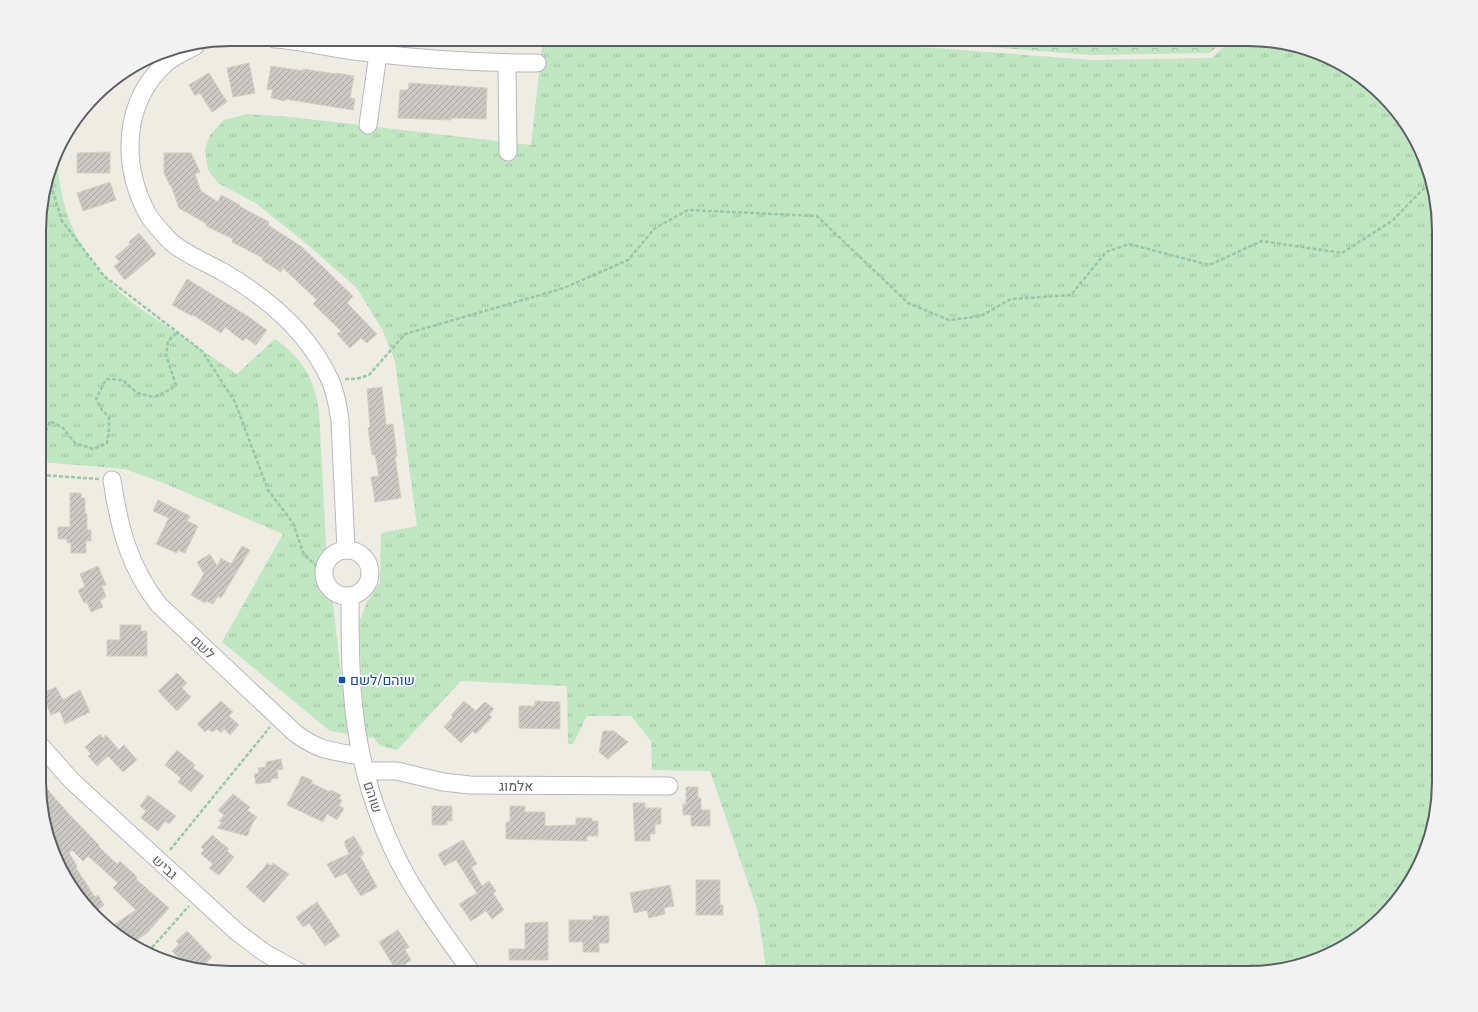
<svg xmlns="http://www.w3.org/2000/svg" width="1478" height="1012" viewBox="0 0 1478 1012" font-family="'Roboto Condensed',Heebo,sans-serif">
  <style>
    .grass { fill: url(#grass-tufts) }
    .forest { fill: url(#forest-crowns) }
    .building { fill: url(#building-hatch); stroke: #d3cfc2 }
    .lines { fill: none; stroke-linecap: round; stroke-linejoin: round }
    .minor-casing { stroke: #b6b9be; stroke-width: 19 }
    .path { stroke: #99c7a9; stroke-width: 2.5; stroke-dasharray: 4 2; stroke-linecap: butt }
    .minor { stroke: #fff; stroke-width: 17 }
    .transit-dot { fill: #1a4fb4; stroke: #fff; stroke-width: 1.5 }
    .labels { text-anchor: middle; dominant-baseline: central; stroke-width: 3.5; stroke-linejoin: round; paint-order: stroke }
    .street-label { font-size: 14px; fill: #5b5f64; stroke: #fff }
    .transit-label { font-size: 14px; fill: #164399; stroke: #fff; text-anchor: start }
    .rim { fill: none; stroke: #5b5f64; stroke-width: 2 }
  </style>
  <defs>
    <pattern id="grass-tufts" width="24" height="20" patternUnits="userSpaceOnUse"><rect width="24" height="20" fill="#c0e6c2"/><path d="M3 7l-1-3M5 7V3M7 7l1-3M15 17l-1-3M17 17v-4M19 17l1-3" fill="none" stroke="#9fbea1"/></pattern>
    <pattern id="forest-crowns" width="20" height="18" patternUnits="userSpaceOnUse"><rect width="20" height="18" fill="#c0e6c2"/><path d="M2 6a3 3 0 1 1 6 0M12 15a3 3 0 1 1 6 0" fill="none" stroke="#9fbea1"/></pattern>
    <pattern id="building-hatch" width="6" height="6" patternUnits="userSpaceOnUse"><rect width="6" height="6" fill="#cbc9c3"/><path d="M-1 1l2-2M0 6l6-6M5 7l2-2" fill="none" stroke="#a8a6a2"/></pattern>
  </defs>
  <rect width="100%" height="100%" fill="#eeece3"/>
  <path class="grass" d="M543 39H897L908 46 1092 60 1212 58 1232 39H1260L1310 49 1364 78 1419 145 1439 218V794L1429 844 1400 898 1333 953 1248 973H765V962L758 912 710 771 652 770 651 741 631 716H587L573 744H568L567 686 461 681 397 750 380 746 374 738 364 737 359 623 367 602 380 582 381 533 417 526 395 361 382 329 356 287 309 246 257 204 218 183 208 170 205 149 210 135 224 120 247 114 291 117 531 145Z
    M57 152C58 207 77 252 118 290 132 304 150 315 167 326 190 342 213 358 237 374L275 339C302 358 315 379 319 412L326 543 348 734 330 731 222 642 283 534 161 482 125 469 41 462V205Z"/>
  <path class="forest" d="M906 39H1225L1210 53 1092 55 909 41Z"/>
  <path class="building" d="M249 63 255 93 233 97 227 68Z
    M271 66 303 71V69L336 74V73L354 76 350 98 355 99 353 110 285 99V101L271 98 273 89 267 90Z
    M209 73 227 102 212 112 200 93 195 96 189 85Z
    M409 83 487 88 486 119 451 118V120L398 118 400 90H408Z
    M110 152V173H77V153Z
    M164 153H191L200 172 195 174 201 191 218 202 221 195 240 205 239 206 269 222 268 225 302 247 353 296 347 303 377 334 367 343 361 338 350 348 337 334 341 331 313 304 317 300 283 268 281 272 262 260 263 258 232 242 233 239 206 226 207 224 179 208 171 185 170 186 164 173Z
    M110 182 116 200 83 211 77 193Z
    M139 233 156 254 125 280 114 266 120 262 115 257 130 244 129 242Z
    M187 279 249 317 267 330 256 345 246 338 243 341 225 327 221 333 193 315 192 316 172 305Z
    M382 387 386 425 393 424 397 456 395 457 401 498 375 502 371 477 379 476 375 455H372L368 428 370 427 367 389Z
    M70 493H81V498H85V514H87V530H91V541H86V553H71V543H67V539H58V527H70Z
    M158 500 190 516 187 521 198 526 185 553 178 550 177 553 156 544 169 518 153 511Z
    M242 546 250 550 221 598 218 596 213 604 206 601 205 603 191 595 204 574 197 562 210 554 217 566 221 558 231 564Z
    M98 566 106 585 102 586 106 597 100 600 103 607 91 612 87 602 84 603 78 590 85 587 80 574Z
    M120 625H141V631H147V656H107V640H120Z
    M177 673 187 683 182 688 191 697 177 711 158 691Z
    M56 687 63 700 80 690 90 712 65 724 60 711 51 715 42 693Z
    M221 701 233 712 229 716 239 725 230 735 224 729 221 733 217 729 212 732 208 729 205 732 197 724Z
    M464 701 476 711 485 702 494 709 489 715 492 717 476 734 473 731 461 743 444 727 453 717 451 715Z
    M535 701 560 702V729L519 728V706H535Z
    M603 731H614L628 742 608 759 599 752Z
    M100 734 103 738 106 735 119 750 124 745 137 760 123 772 108 756 97 766 88 756 91 754 85 747Z
    M177 750 195 765 193 768 204 776 191 792 178 782 181 778 165 765Z
    M281 759 283 769 277 770 278 778 271 779V782L256 784 254 774 259 773 258 768 266 767V762Z
    M302 776 312 780 311 783 330 792 331 790 341 795 339 799 342 800 339 806 344 808 337 820 327 814 323 822 287 805Z
    M41 782 68 813 99 845 98 846 117 864 120 861 137 877 136 879 169 908 147 933 132 943 114 934 109 928 136 910 113 888 118 883 88 856 83 861 72 850 69 853 77 866 76 868 95 897 98 895 104 905 95 912 65 878 41 807Z
    M686 787H698V798H701V810H710V826H691V815H683V804H686Z
    M233 794 250 807 247 810 257 817 253 822 247 836 217 828 222 823 219 821 224 815 218 810Z
    M148 795 176 816 169 824 165 821 158 831 141 818 146 811 140 806Z
    M633 803H645V808H661V824H655V834H650V841H635Z
    M432 806H452V821H447V825H432Z
    M510 806H525V812H545V826L576 825V818H592V821H598V836H587V841L506 839V822H510Z
    M212 835 229 849 227 851 234 857 219 875 209 868 213 864 201 854 204 850 201 847Z
    M354 836 364 854 360 856 377 887 361 896 346 873 335 878 327 864 349 854 345 845V841Z
    M463 840 477 864 471 867 482 886 489 881 496 891 493 893 504 910 492 919 486 911 471 921 459 904 477 893 456 860 444 866 438 854Z
    M267 863 271 866 273 863 289 874 264 903 246 887 264 868Z
    M696 880H720V905H723V915H696Z
    M670 885 674 906 664 908 665 914 649 918 647 910 634 913 630 893Z
    M317 902 340 936 325 946 309 923 303 927 296 917Z
    M593 916H609V943H599V952H583V942H569V920H593Z
    M548 922V960H509V949H525V923Z
    M398 930 409 947 405 950 411 960 396 970 379 942Z
    M187 931 212 957 200 969 187 967 172 951 179 944 176 941Z"/>
  <g class="lines">
    <defs>
      <path id="minor" d="M275 39C305 41 333 49 363 52 420 59 478 63 537 63
        M195 46C186 51 174 56 166 63 123 102 121 163 147 213 152 222 161 231 168 239 180 252 207 263 223 272 266 297 309 333 330 380 336 393 338 407 340 421L346 550
        M507 63 508 152
        M368 125 378 54
        M112 480C119 527 129 567 159 605L295 733C321 752 332 751 361 756
        M324 573a23 23 0 1 1 46 0a23 23 0 1 1-46 0Z
        M350 596C350 626 350 657 352 687 356 752 374 817 406 875 425 909 449 940 472 973
        M41 746 72 781 237 932 265 953 301 973
        M365 771H397L443 782 470 785 669 786"/>
    </defs>
    <use href="#minor" class="minor-casing"/>
    <path class="path" d="M49 179 62 221 104 276 202 351 235 402 268 490 293 523 304 555 323 571
      M345 379H356L369 375 405 334 564 288 628 260 655 228 688 210 817 216 908 303 949 320 981 316 1011 299 1071 295 1106 252 1129 244 1209 265 1262 241 1342 253 1392 221 1429 183
      M41 442 50 421 63 428 75 443 93 449 107 443 109 430V417L102 410 96 399 106 379 123 380 137 393 154 397 171 389 176 385 166 355 168 341 178 332
      M41 475 99 479
      M170 850 270 727
      M148 952 189 906"/>
    <use href="#minor" class="minor"/>
  </g>
  <rect class="transit-dot" x="338" y="676" width="8" height="8" rx="2"/>
  <g class="labels">
    <g class="street-label">
      <text transform="translate(203 647) rotate(43)">לשם</text>
      <text x="516" y="786">אלמוג</text>
      <text transform="translate(373 797) rotate(72)">שוהם</text>
      <text transform="translate(165 867) rotate(43)">גביש</text>
    </g>
    <g class="transit-label">
      <text x="350" y="680">שוהם/לשם</text>
    </g>
  </g>
  <path d="M0 0H1478V1012H0ZM230 46H1248A184 184 0 0 1 1432 230V782A184 184 0 0 1 1248 966H230A184 184 0 0 1 46 782V230A184 184 0 0 1 230 46Z" fill="#f2f2f3" fill-rule="evenodd"/>
  <path class="rim" d="M230 46H1248A184 184 0 0 1 1432 230V782A184 184 0 0 1 1248 966H230A184 184 0 0 1 46 782V230A184 184 0 0 1 230 46Z"/>
</svg>
